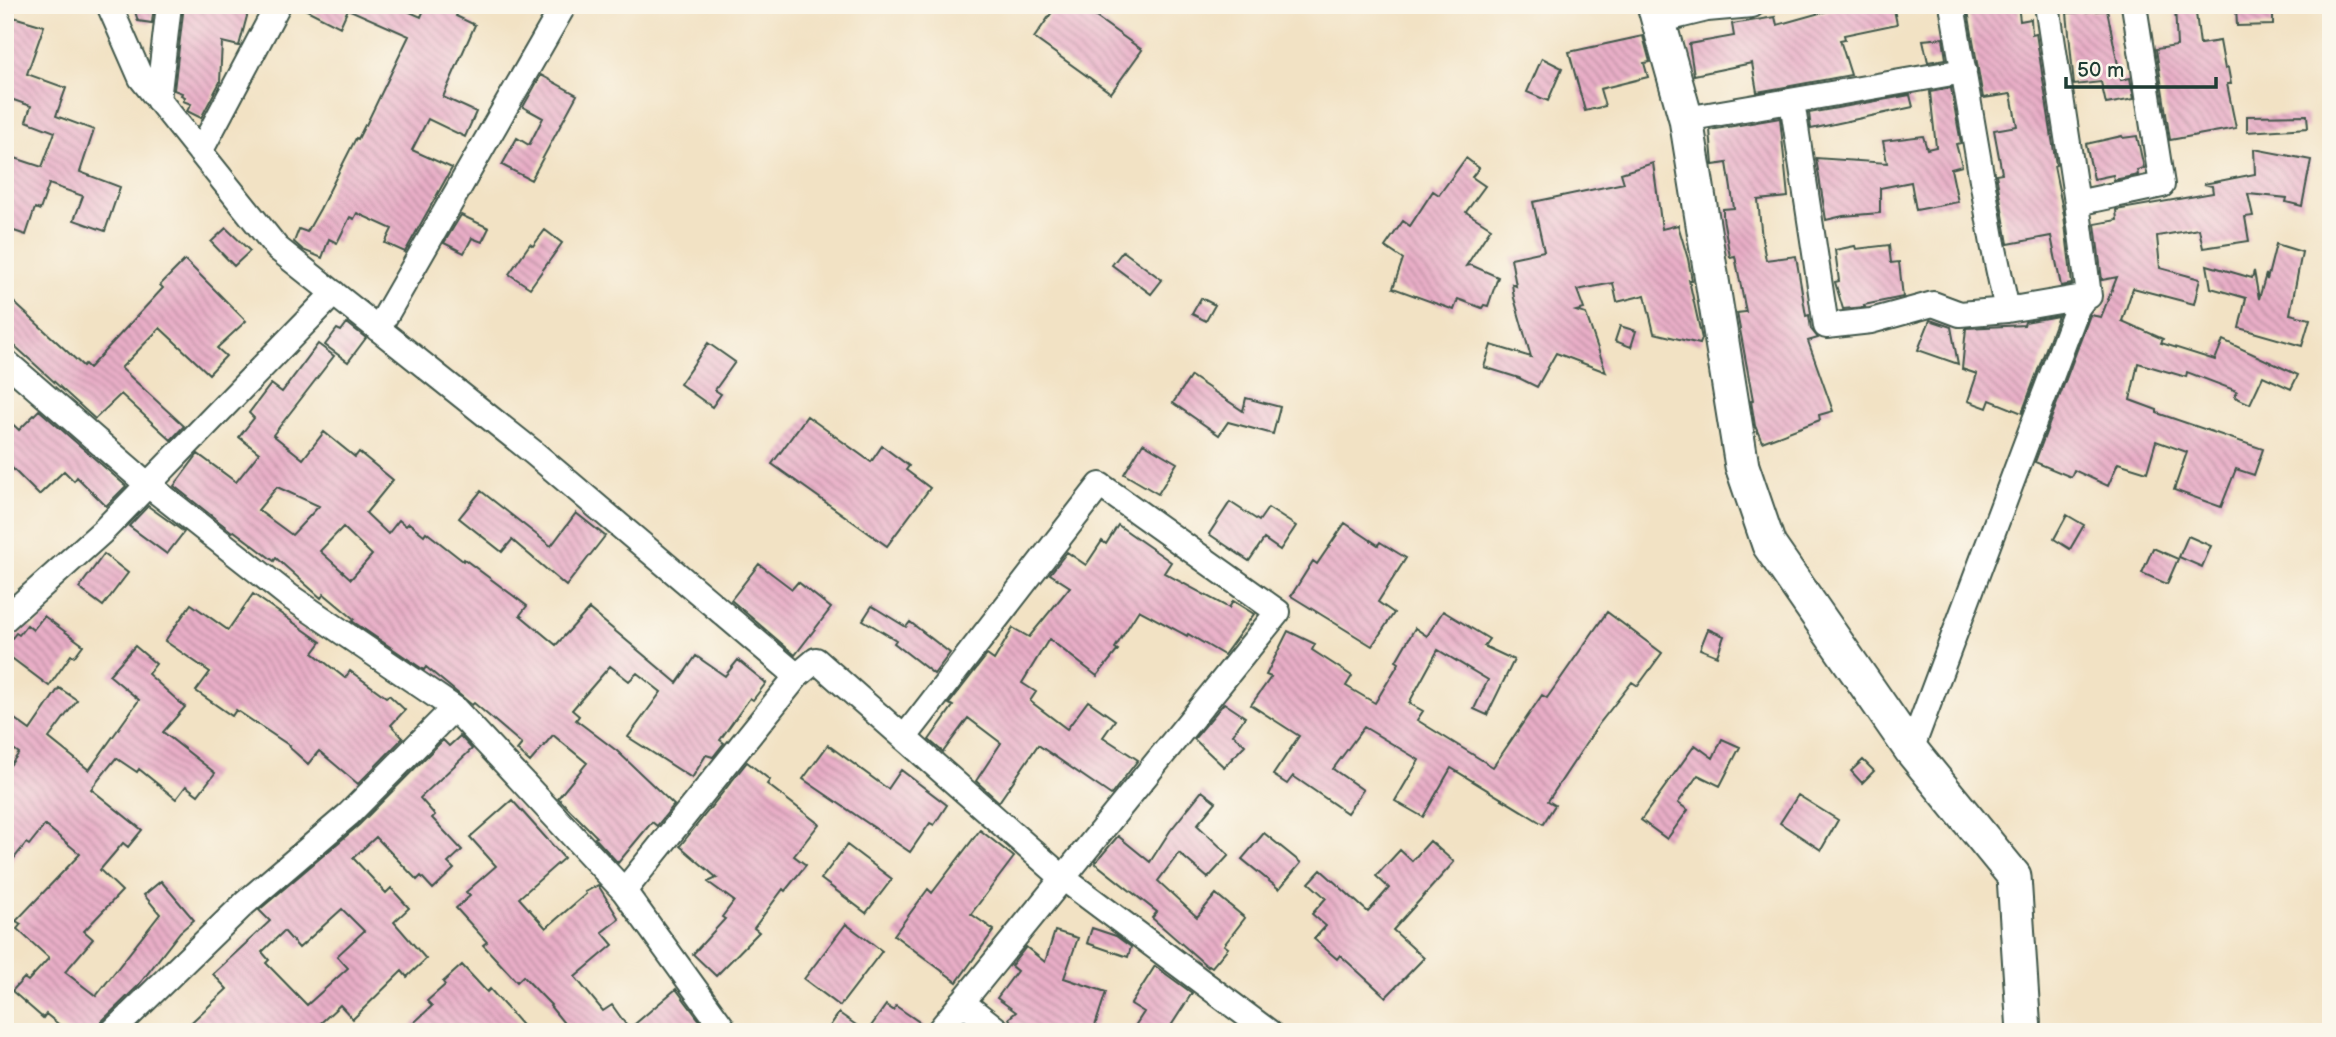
<svg xmlns="http://www.w3.org/2000/svg" width="2336" height="1037" viewBox="0 0 2336 1037" font-family="'Balsamiq Sans',sans-serif">
  <style>
    .building { fill: url(#building-back-hatch); fill-rule: evenodd }
    .lines { fill: none; stroke-linecap: round; stroke-linejoin: round }
    .street-casing { stroke: #3f564a; stroke-width: 28 }
    .secondary-casing { stroke: #3f564a; stroke-width: 37 }
    .street { stroke: #fff; stroke-width: 24 }
    .secondary { stroke: #fff; stroke-width: 33 }
  </style>
  <defs>
    <pattern id="building-back-hatch" width="6" height="6" patternUnits="userSpaceOnUse" patternTransform="scale(1.75)"><rect width="6" height="6" fill="#e9aec7"/><path d="M-1 5l2 2M0 0l6 6M5-1l2 2" fill="none" stroke="#bc8fa2"/></pattern>
  </defs>
  <rect width="100%" height="100%" fill="#fbf7ec"/>
  <filter id="ink" filterUnits="userSpaceOnUse"><feTurbulence type="fractalNoise" baseFrequency=".0143" numOctaves="2"/><feDisplacementMap in="SourceGraphic" scale="14" xChannelSelector="R" yChannelSelector="G"/><feConvolveMatrix kernelMatrix="1 2 1 2 8 2 1 2 1" color-interpolation-filters="sRGB"/></filter>
  <filter id="wash" filterUnits="userSpaceOnUse"><feTurbulence type="fractalNoise" baseFrequency=".00686" numOctaves="4" result="noise"/><feDisplacementMap in="SourceGraphic" scale="28" xChannelSelector="R" yChannelSelector="G"/><feGaussianBlur stdDeviation="1.57" result="paint"/><feColorMatrix in="noise" values="0 0 0 0 0 0 0 0 0 0 0 0 0 0 0 0 0 1.4 0 .05"/><feComposite in="paint" operator="in"/></filter>
  <g filter="url(#wash)">
    <rect width="100%" height="100%" fill="#f2e2c4"/>
    <g id="blocks">
      <path class="building" d="M133 5H154L152 23 138 21Z
        M184 5H250L239 46 222 42 220 82 201 118 187 111 191 104 183 101 185 97 181 95 182 93 174 90Z
        M297 5H394L421 17 426 5H461L456 16 475 25 443 97 476 112 465 137 428 119 412 150 452 168 405 252 385 243 392 229 357 213 354 219 350 217 337 243 329 239 322 258 303 250 294 242 299 229 307 232 320 209 356 138 358 139 365 125H366L409 36 348 9 340 27Z
        M1057 5H1079L1142 50 1111 93 1034 38Z
        M1860 5H1893L1897 24 1844 35 1845 39 1840 40 1851 75 1757 92 1752 63 1694 75 1689 44 1734 36 1732 24 1775 17 1777 25 1841 7V9Z
        M1967 5H2018L2020 21 2031 19 2032 34 2036 33 2056 165 2054 166 2064 215 2072 284 2061 286 2051 236 2008 244 1996 174 2002 173 1994 130 2017 126 2011 94 1983 98Z
        M2273 5V25L2237 26 2236 6Z
        M2195 6 2200 44 2220 41 2225 69 2228 68 2231 84H2227L2236 128 2170 140 2156 49 2177 46 2175 7Z
        M2107 10 2121 80 2130 78 2134 99 2106 104 2101 82 2074 85 2067 13Z
        M10 16 44 26 27 74 66 88 56 116 94 130 80 172 120 187 105 231 74 220 83 196 49 184 40 210 35 208 26 235 5 228V175L12 157 42 167 55 132 26 121 31 106 5 97V17L9 19Z
        M1643 36 1650 62 1644 63 1648 77 1600 89 1605 106 1585 111 1569 52Z
        M1943 38 1946 59 1928 62 1923 40Z
        M1542 58 1562 68 1548 101 1527 92Z
        M541 75 577 95 531 180 502 165 517 138 529 145 543 118 523 107Z
        M1951 88 1961 143 1956 144 1962 166 1951 169 1958 202 1916 210 1911 182 1880 188V213L1843 216 1826 220 1816 158 1887 163 1883 141 1923 136 1927 149 1936 147 1930 92Z
        M1910 95 1913 107 1811 129 1809 113Z
        M2307 115 2308 128 2247 132V116Z
        M1780 118 1788 197 1758 200 1762 239 1766 260 1796 256 1806 316 1809 315 1811 329 1818 338 1808 341 1833 411 1819 415 1820 420 1762 442 1755 426 1751 401 1753 400 1737 313 1746 312 1735 256 1730 257 1723 218V209L1734 208 1727 163 1713 165 1710 130Z
        M2122 136 2123 138 2137 136 2144 168 2137 170 2138 175 2114 180 2113 175 2094 179 2086 144Z
        M2254 149 2311 160 2302 206 2286 202 2287 198 2248 194 2253 216 2245 217 2249 241 2203 248 2199 229 2157 236 2160 268 2200 279 2194 304 2133 288 2122 321 2163 339 2161 343 2215 360 2223 340 2298 375 2291 389 2263 376 2250 404 2235 397 2237 391 2187 372 2186 377 2138 363 2130 400 2157 410V413L2263 449 2254 475 2236 469 2221 507 2174 490 2187 452 2156 441 2147 472 2118 463 2108 486 2074 470 2071 477 2035 462 2090 315 2101 317 2117 277 2102 280 2095 224 2117 220 2116 210 2213 193 2212 186 2204 184 2255 174Z
        M1466 158 1479 168 1472 177 1485 186 1466 212 1491 228 1466 266 1471 265 1498 277 1488 306 1484 305 1482 308 1458 299 1454 310 1393 288 1403 259 1385 247 1403 221 1410 226 1433 191 1439 195Z
        M1653 163 1662 229 1678 225 1688 259 1692 280H1689L1702 339 1700 344 1654 333 1645 295 1617 302 1613 283 1577 290 1584 309 1576 311 1586 314 1606 372 1556 353 1537 387 1519 378 1484 367 1491 345 1531 357 1514 298 1512 284 1516 286 1511 258 1544 251 1533 202 1624 183 1621 173Z
        M461 215 489 228 482 242 472 238 464 253 444 243Z
        M226 228 250 251 234 266 211 242Z
        M545 230 562 243 530 288 509 274 530 244 533 246Z
        M2276 244 2302 252 2290 314 2310 319 2302 346 2239 328 2246 298 2211 288 2207 265 2252 278 2254 271 2259 299 2266 274 2267 280Z
        M1889 245 1891 263 1899 262 1903 297 1864 305 1865 307 1843 309 1835 282 1839 281 1835 250 1855 246 1856 249Z
        M1123 251 1162 280 1151 294 1112 265Z
        M185 260 246 321 217 348 226 356 209 374 160 328 121 368 184 426 171 440 121 394 95 419 5 337V294L83 366 85 364 89 368 163 288 160 285Z
        M1201 298 1215 305 1206 321 1192 314Z
        M2058 316 2022 413 1990 400 1987 408 1968 401 1977 374 1962 369 1966 328 2024 325 2025 322Z
        M1930 320 1951 327 1958 364 1918 350Z
        M347 323 366 338 348 362 325 345 337 329 341 331Z
        M1620 326 1636 331 1631 347 1615 341Z
        M708 343 735 362 715 390 721 394 712 407 680 384Z
        M318 344 334 356 273 435 303 459 324 432 355 457 359 452 393 480 366 513 388 534 399 520 406 526 409 523 424 535 426 532 463 561 464 559 527 606 520 615 556 645 589 609 677 683 696 656 725 676 738 660 766 683 753 700 750 698 720 740 724 743 713 757 706 755 692 778 628 737 661 692 637 673 629 681 610 666 572 710 579 716 576 720 617 751 674 805 657 826 652 822 618 863 595 838 597 837 558 798 587 763 553 735 530 762 517 750 522 744 474 703 472 705 426 667 424 670 352 621 354 619 324 594 321 598 276 558 274 561 234 531 232 532 174 486 198 454 236 482 259 453 239 437 254 418 249 413 271 384 282 392ZM277 487 319 506 292 535 258 510ZM343 527 372 555 351 579 320 551Z
        M1191 376 1243 411 1246 398 1280 407 1273 434 1228 422 1219 435 1173 403Z
        M39 410 126 486 106 506 77 477 74 481 64 471 39 495 5 461V417L19 430Z
        M807 416 871 462 882 446 909 466 906 470 930 488 887 546 772 464Z
        M1143 443 1177 463 1158 494 1124 474Z
        M481 491 551 546 576 513 605 536 566 586 512 540 502 552 459 518Z
        M1230 502 1259 521 1268 508 1296 526 1280 550 1264 539 1249 561 1209 534Z
        M148 506 184 532 167 554 129 526Z
        M2067 515 2084 525 2070 549 2054 539Z
        M1345 523 1378 545 1380 542 1406 558 1378 602 1394 613 1372 646 1291 596 1313 561 1317 564Z
        M1118 525 1171 562 1164 573 1229 608 1233 601 1254 614 1224 655 1188 634 1187 636 1139 610 1115 648 1118 650 1097 676 1049 639 1022 683 1036 692 1030 701 1067 729 1088 701 1115 720 1103 737 1138 760 1111 795 1038 745 999 802 976 781 1001 743 968 718 943 752 929 740 953 706 949 704 987 655 994 660 1013 628 1029 637 1070 587 1050 574 1067 552 1086 565 1102 541 1106 544Z
        M2188 536 2211 546 2202 567 2179 557Z
        M2153 548 2178 559 2167 584 2142 573Z
        M104 554 128 573 103 606 79 588Z
        M759 564 792 589 798 582 831 608 795 655 731 600Z
        M253 594 321 642 313 653 345 678 350 671 386 697 389 695 405 710 391 725 403 738 358 784 319 751 308 764 289 747 290 746 236 710 232 716 196 691 210 672 165 641 191 604 228 630Z
        M872 606 906 627 910 622 950 653 934 674 894 643 896 640 863 620Z
        M1443 611 1489 639 1484 646 1514 660 1487 715 1474 709 1488 680 1438 650 1409 703 1423 711 1417 720 1493 767 1542 695 1547 698 1607 612 1662 653 1638 686 1632 682 1599 724 1548 801 1555 805 1543 824 1451 768 1423 817 1395 801 1419 760 1364 727 1333 769 1363 790 1347 813 1293 776 1287 784 1273 775 1299 736 1251 705 1271 677 1266 675 1288 631 1315 644 1312 650 1352 676 1346 686 1375 703 1399 663 1396 661 1415 628 1427 636Z
        M44 616 83 645 74 657 71 655 49 686 5 653V647L16 633 19 635 27 625 33 630Z
        M1708 629 1724 636 1717 656 1700 649Z
        M135 646 156 664 148 674 185 707 163 732 215 773 198 795 186 786 176 799 139 769 137 772 116 758 91 789 142 830 128 847 123 843 100 870 122 891 84 931 93 939 65 972 96 996 160 914 144 895 161 881 194 920 180 932 137 987 102 1021 98 1032H68L46 1014 43 1018 12 991 24 978 28 981 49 958 17 929 21 924 16 921 80 854 45 825 29 845 26 843 5 870V772L19 753 5 743V712L30 730 59 688 77 700 49 738 89 770 139 700 109 675Z
        M1224 703 1245 717 1233 734 1245 745 1224 767 1194 739Z
        M460 736 472 749 420 798 435 815 432 818 462 850 448 863 454 869 433 889 421 876 417 880 376 837 353 858 386 893 391 888 409 908 394 922 426 959 407 977 402 971 353 1019 340 1005 311 1032H181L227 989 213 974 270 921 259 910 359 825 443 740 449 746ZM342 909 364 931 337 956 348 968 307 1005 266 963 269 960 262 952 284 931 299 948Z
        M1722 739 1740 747 1720 786 1698 775 1678 803 1688 810 1667 839 1641 820 1695 745 1713 758Z
        M828 745 888 789 901 770 947 805 934 825 930 823 910 852 803 779Z
        M1863 760 1874 771 1862 783 1851 771Z
        M747 762 770 780 767 784 819 824 794 856 806 865 785 891 783 889 754 928 759 932 716 976 693 954 725 919 722 917 734 901 708 882 717 878 680 846Z
        M1202 791 1216 802 1197 825 1229 855 1208 878 1179 853 1158 881 1197 917 1216 894 1245 918 1224 945 1228 948 1212 967 1209 965 1208 967 1152 918 1157 912 1095 863 1118 836 1150 862 1170 831Z
        M1798 795 1838 820 1821 850 1780 823Z
        M512 800 564 858 519 898 546 928 586 894 585 892 598 885 619 919 602 932 613 945 575 977 603 1011 612 1005 629 1029 676 989 703 1025 695 1032H571L550 1006 551 1005 523 976 517 982 483 945 487 942 456 908 470 896 466 892 496 866 470 837Z
        M980 830 1014 857 971 914 994 930 957 982 894 935 928 889 932 893Z
        M1264 833 1301 863 1279 889 1242 859Z
        M1430 841 1454 862 1393 930 1424 958 1386 997 1340 955 1337 959 1314 939 1326 926 1312 914 1326 898 1309 883 1321 870 1368 912 1389 888 1376 876 1400 850 1412 861Z
        M847 845 892 879 866 913 821 879Z
        M846 924 882 951 840 1006 804 979Z
        M1092 928 1116 936 1131 947 1128 957 1087 943Z
        M1055 931 1078 938 1064 978 1106 992 1093 1032H1015L1009 1018 1016 1012 997 998 1017 971 1011 966 1026 947 1045 962Z
        M462 965 487 992 490 989 528 1032H404L432 1006 427 1001 445 985 443 982Z
        M1155 966 1192 993 1167 1032H1131L1144 1012 1131 1004Z
        M886 1005 893 1010 896 1006 925 1026 923 1032H867Z
        M839 1013 866 1032H826Z"/>
    </g>
  </g>
  <g filter="url(#ink)">
    <use href="#blocks" fill-opacity="0" stroke="#3f564a" stroke-width="2"/>
    <g class="lines">
      <defs>
        <path id="street" d="M109 5 141 78 277 248 534 453 797 676 816 660 1063 878 938 1032
          M1952 5 1993 244 2007 310
          M2047 5 2077 203
          M1658 21 1707 9 1752 5
          M158 100 169 5
          M1792 101 1826 326 1871 321 1933 304 1960 314 2007 310 2089 296 2077 203 2162 185 2134 5
          M1686 119 1964 71
          M200 152 278 5
          M378 329 564 5
          M5 361 147 484 289 596 454 708 624 891
          M5 619 102 532 334 293
          M904 738 1100 485 1278 612 1063 878 1269 1032
          M1911 750 2077 308 2085 297
          M962 1002 1000 1032
          M112 1032 244 904 348 815 454 708
          M726 1032 624 891 797 676"/>
        <path id="secondary" d="M1654 5 1686 119 1742 466 1769 545 1911 750 2014 876 2024 1032"/>
      </defs>
      <use href="#street" class="street-casing"/>
      <use href="#secondary" class="secondary-casing"/>
      <use href="#street" class="street"/>
      <use href="#secondary" class="secondary"/>
    </g>
  </g>
  <rect width="2336" height="1037" fill="none" stroke="#fbf7ec" stroke-width="28"/>
  <path d="M2066 77v10h150v-10" fill="none" stroke="#1f3d34" stroke-width="3.5"/>
  <text x="2077" y="77" font-size="21" fill="#1f3d34" stroke="#fbf7ec" stroke-width="5" paint-order="stroke">50 m</text>
</svg>
